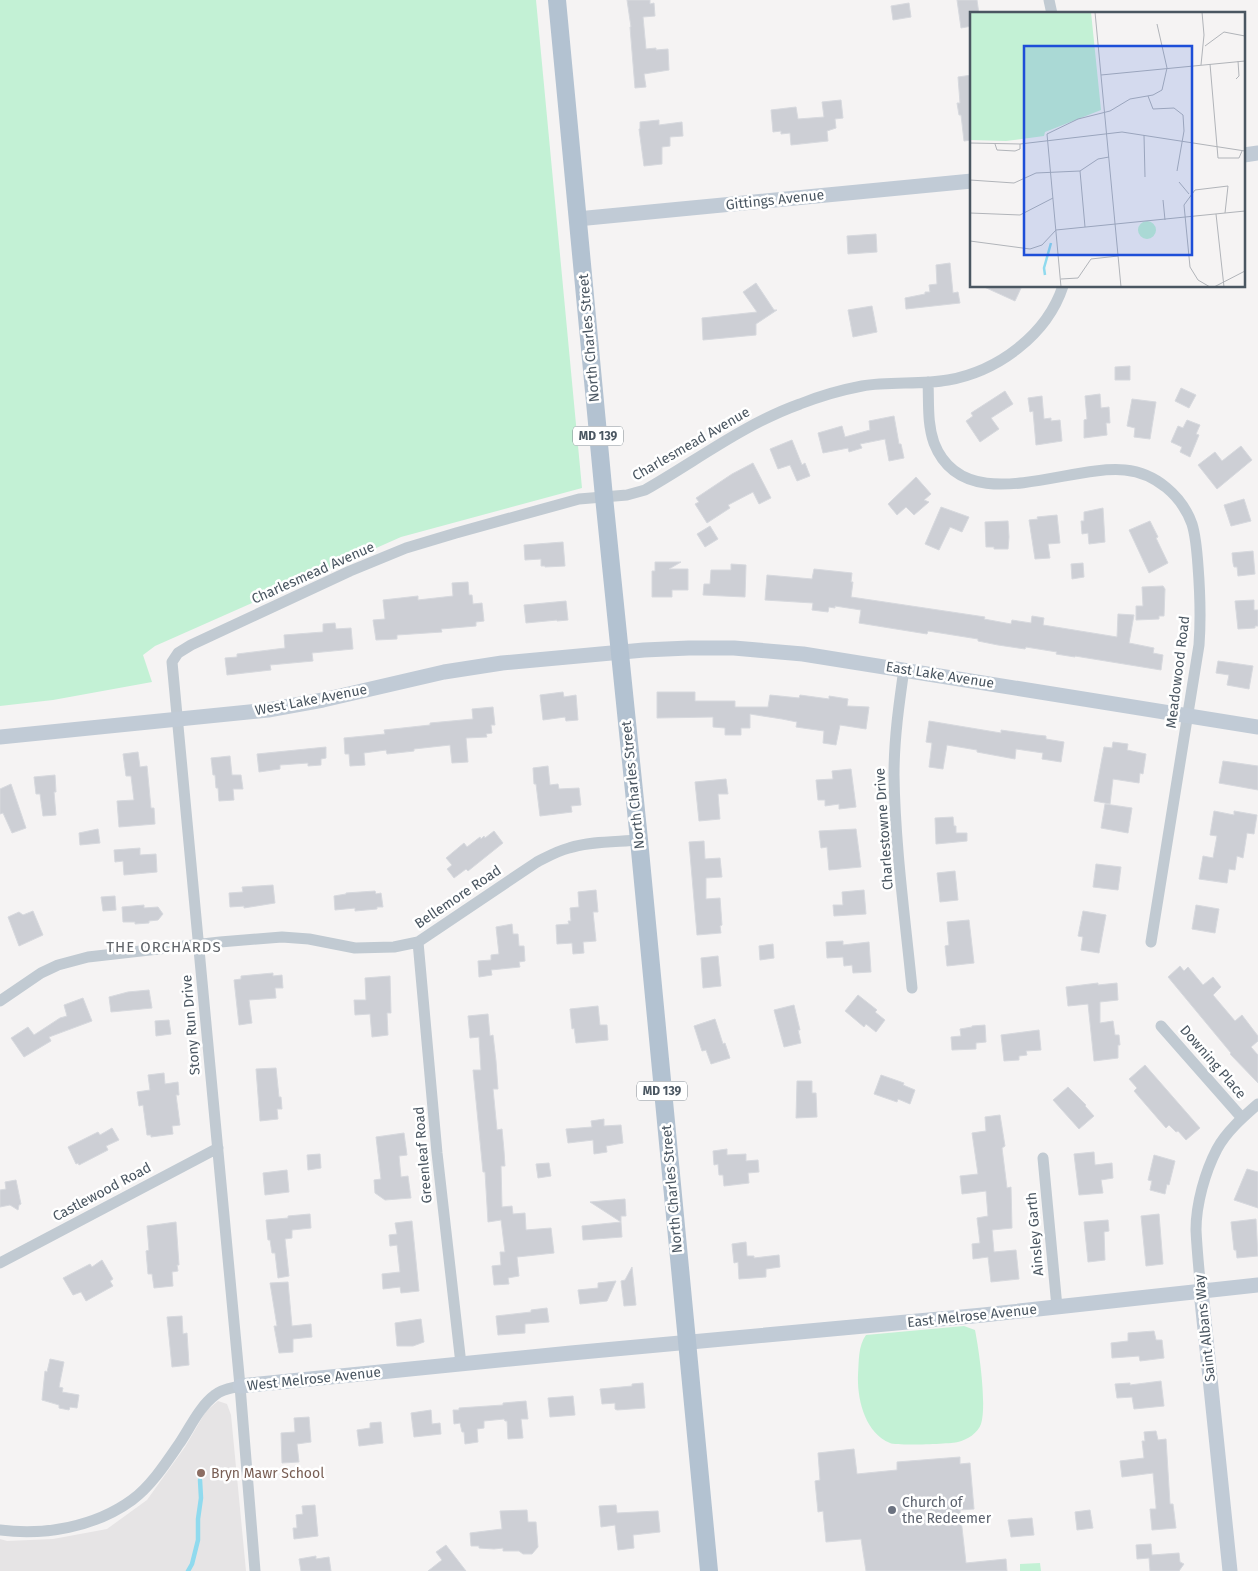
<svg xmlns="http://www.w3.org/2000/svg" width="1258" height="1571" viewBox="0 0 1258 1571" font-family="'Fira Sans',sans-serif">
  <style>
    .education { fill: #e6e4e5 }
    .green { fill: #c3f1d5 }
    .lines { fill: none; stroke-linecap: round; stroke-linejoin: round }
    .stream { stroke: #90daee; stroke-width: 4.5 }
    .building { fill: #cdcfd5; stroke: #d7d9de }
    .street { stroke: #c1cad2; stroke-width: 11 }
    .secondary { stroke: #c1cbd6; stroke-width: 15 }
    .primary { stroke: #b3c2d1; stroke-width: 18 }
    .education-dot { fill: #8d6e63; stroke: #fff; stroke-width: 2 }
    .worship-dot { fill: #6b7280; stroke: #fff; stroke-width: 2 }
    .labels { text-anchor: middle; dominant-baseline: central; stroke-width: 5; stroke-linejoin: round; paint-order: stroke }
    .shield { fill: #fff; stroke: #808990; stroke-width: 1 }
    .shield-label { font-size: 12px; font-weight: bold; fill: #4a5661 }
    .street-label { font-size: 14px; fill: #4a5661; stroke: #fff }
    .education-label { font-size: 14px; fill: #785e54; stroke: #fff; text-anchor: start }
    .worship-label { font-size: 14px; fill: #5b616d; stroke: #fff; text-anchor: start }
    .neighbourhood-label { font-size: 15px; letter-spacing: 1px; fill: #5f6368; stroke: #fff }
    .inset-river { fill: none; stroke: #90daee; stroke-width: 2.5 }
    .inset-road { fill: none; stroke: #b1b4b9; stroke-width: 1 }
    .view { fill: #1d4ed8; fill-opacity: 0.15; stroke: #1d4ed8; stroke-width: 2.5 }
    .inset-edge { fill: none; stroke: #4a5661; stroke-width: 2.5 }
  </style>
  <rect width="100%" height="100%" fill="#f5f3f3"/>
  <path class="education" d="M218 1401 227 1404 231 1415 246 1571H0V1539L7 1541 53 1539 107 1529 147 1500 185 1447 206 1411Z"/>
  <path class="green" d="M0 0H536L582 488 401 537 155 646 143 655 152 682 53 700 0 706Z
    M964 1326 975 1330C979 1350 987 1405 981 1424 978 1433 967 1440 958 1442 950 1444 897 1446 890 1443 865 1433 857 1399 858 1375 859 1361 858 1346 866 1335Z
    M1040 1563 1041 1571H1020V1564Z"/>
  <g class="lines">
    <path class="stream" d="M188 1571 192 1564 198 1540V1519L201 1498 200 1480"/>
  </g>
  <path class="building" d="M627 0H650V4L654 3 655 16 643 17 646 49 656 48V50L668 49 669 70 644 74 646 87 635 88 630 27H631Z
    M957 0H977L979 14H972V26L961 28Z
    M909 3 911 17 893 20 891 6Z
    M972 75V140L964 141 961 115H959L957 103H960L958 77Z
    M841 100 843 118 835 119 836 128 827 131 828 141 791 145 790 133 781 134V131L773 132 771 110 796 107 798 119 824 117 822 102Z
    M659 120V125L682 122 683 136 670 137V146L662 147V164L644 166 639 129H640V122Z
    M876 234 877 252 848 254 847 236Z
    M950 263 953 293 958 292 960 303 906 309 905 298 925 294V292H930L929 285 937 284 936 265Z
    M756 283 774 310H777L756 324V335L703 340 702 318 757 312 743 292Z
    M982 286H1022L1015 301Z
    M872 306 877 332 853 337 848 310Z
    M1130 366V380H1115V367Z
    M1181 388 1196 395 1189 408 1175 401Z
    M1005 391 1013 404 991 418 999 429 980 442 966 421 973 416 971 413Z
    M1100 394 1101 408 1109 407 1110 423H1106L1107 435 1084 438V420L1087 419 1085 396Z
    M1042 396 1044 419 1051 418V421L1060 420 1062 441 1036 445 1033 411 1030 412 1028 398Z
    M1132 399 1156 402 1150 439 1134 437 1135 428 1127 426Z
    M894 416 899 444H901L904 458 889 461 885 439 860 444 862 448 849 452 848 448 823 453 818 433 842 426 845 437 870 430 869 421Z
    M1187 420 1200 425 1196 434 1199 435 1190 457 1180 452 1182 447 1171 442 1178 426 1183 428Z
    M792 440 802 465 805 463 810 476 797 481 790 465 778 469 770 449Z
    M1241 446 1252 460 1217 489 1198 465 1215 452 1222 461Z
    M753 463 771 498 759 504 753 492 728 505 730 508 707 523 695 504 699 502 696 498 732 474Z
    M916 477 931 494 924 500 929 502 914 515 906 507 897 515 888 504Z
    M1244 499 1251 521 1231 526 1224 505Z
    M941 507 969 517 962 532 950 527 939 550 925 544Z
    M1103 508 1105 542 1089 544 1088 533 1082 534 1081 521H1084V512Z
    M1057 515 1060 543 1048 544 1050 558 1035 559 1029 520 1038 519 1037 517Z
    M1008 521 1009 537 1008 549H994V547H986L985 522Z
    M1150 521 1158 537 1156 538 1168 563 1149 573 1129 530Z
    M710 526 718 539 705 547 697 534Z
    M563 542 565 566 545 567V566H541V559L525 560 524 545Z
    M1253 551 1255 574 1238 576 1237 567H1234L1233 563 1232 553Z
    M655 562H681L669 569H688V590H672V597H652V571H655Z
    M1083 563 1084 577 1072 579 1071 564Z
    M731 564 746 565 745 597 703 595 704 584H710L711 570H731Z
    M814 569 852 573 851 582H853L851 597 985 617 984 619 1011 624 1012 620 1031 623 1032 616 1044 618 1043 625 1117 637 1118 614 1134 615 1129 643 1154 648 1153 653 1163 655 1161 670 1075 656V657L1056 654 1057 652 1026 647 1025 649 998 645 978 641V639L928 631 927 634 859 623 861 610 835 606V608L829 607 828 612 812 610 813 603 765 600 767 575 812 579Z
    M468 582 469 595H472L473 604 482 603 484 621 476 622V626L441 629 442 632 397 635V639L376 640 373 620 385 619 383 600 418 596V600L453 596 452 583Z
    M1163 586 1165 589 1164 616H1159V619L1136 620V606H1143L1142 587Z
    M1254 600V610H1258V626H1255V628L1238 629 1235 601Z
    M566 601 568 620 557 621V620L526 623 524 605Z
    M335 623 336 629 351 628 353 649 312 653 313 661 270 665 271 670 227 675 225 658 237 657V654L285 648 284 635 323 632V624Z
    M1218 661 1253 666 1249 689 1227 685 1229 675 1216 673Z
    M563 692 564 697 576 695 578 720 566 721 565 717 543 720 540 695Z
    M657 692H695V701H735V707H768L770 695 799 698 800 695 829 699V696L848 699 847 706 869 707 866 729 840 725 836 745 823 743 824 731 796 727 797 722 782 719 750 714V728H741V735H725V728L713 727V717L657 718Z
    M493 707 495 725H491L492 733 486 734 487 737 466 738 468 762 452 763 450 745 414 749V751L387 754 386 750 364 753 365 765 350 766 349 754H345L344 738 385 734 384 730 430 725V723L473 719 472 709Z
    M929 721 1001 733V730L1036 735 1046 736V739L1064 742 1061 762 1042 759 1043 753 1016 749 1015 759 977 752V750L947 745 943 769 929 767 932 743 926 742Z
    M1113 742 1128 744 1127 750 1146 754 1143 774 1140 773 1139 783 1113 779 1110 804 1094 801 1104 747 1112 748Z
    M326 747V758L321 759V765L308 766V763L280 765V769L259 772 257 754Z
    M138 752 140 767 147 766 151 808H154L155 824 119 827 117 801 134 800 131 776H126L123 754Z
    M230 756 232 775H241L243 789H233L234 800 219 801 218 788H216L215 775H213L211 758Z
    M1223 761 1258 766V790L1219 783Z
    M548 766 550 785 558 784 559 789 579 788 581 805 571 806 572 812 540 816 536 784H534L533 768Z
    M851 769 856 807 839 809V804L825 806V800H818L816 780 833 779 832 771Z
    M55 775 56 792H54L56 815 43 816 40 794H36L34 777Z
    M726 779 728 794H718L720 819 699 821 695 782Z
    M11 784 26 828 12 833 3 813 0 814V789Z
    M1105 804 1132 808 1128 833 1101 828Z
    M1214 811 1234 815V811L1257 815 1254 834 1247 833 1243 858 1237 856 1235 870 1229 869 1227 883 1199 879 1203 856 1213 858 1217 836 1210 835Z
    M953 817 954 826H956V833H967V841L936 844 935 818Z
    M98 829 100 843 80 845 79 833Z
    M856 829 861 867 829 870 827 847 821 848 819 831Z
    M494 831 503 843 468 871 466 869 454 878 447 869 452 865 446 858 464 843 467 847 480 837 481 839 484 836 485 838Z
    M704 841 705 859 720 858 722 877 706 878V899L720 898 722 925 720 926 721 933 697 935 689 842Z
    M140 848V855L156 854 157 872 124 875 123 861 115 862 114 850Z
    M1096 864 1121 867 1118 890 1093 887Z
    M955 871 958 900 940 902 937 873Z
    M273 885 275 903 244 908V906L230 907 229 893 243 892 242 887Z
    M596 890 598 912H593L596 941 583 942 584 953 573 954 572 943 557 944 556 925 569 924 568 921H571L570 908 579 907 578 892Z
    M864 890 866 914 834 916 833 905H843L842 892Z
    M375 891 376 894 381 893 383 907H377V909L355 911V908L335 910 334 896 346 894V893Z
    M115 896 116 910 103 911 101 897Z
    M144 905V908L158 907 163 914 158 920 149 921V923L135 924V922H123L122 907Z
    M1196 905 1219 909 1215 933 1192 929Z
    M33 911 43 935 19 946 8 917 19 912 23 915Z
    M1083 911 1106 915 1099 953 1081 950 1083 937 1078 936Z
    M969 920 974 963 947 966 945 946 949 945 947 922Z
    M512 924 513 934H518L519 946H524L525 961 519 962 520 967 491 970 492 975 479 977 478 961 491 960V955L499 954 496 927Z
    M843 941V945L869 942 871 972 853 973 852 965 844 966 843 957 827 958 826 942Z
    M773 944 774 958 760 960 759 946Z
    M718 956 721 986 703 988 701 958Z
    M1180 966 1184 971 1188 967 1203 985 1213 977 1221 987 1213 995 1235 1021 1242 1015 1258 1036V1041L1251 1047 1258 1055V1083L1230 1054 1231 1053 1168 977Z
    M273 973V976L282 975 283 988H275L276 998 249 1000 252 1023 239 1025 234 980 241 979V976Z
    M390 976 391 1013H387L388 1035 372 1037 370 1014 355 1015 354 1000H366L365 978Z
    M1098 983V985L1117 983 1118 1000 1100 1002V1023L1113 1021 1115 1035H1119L1120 1045H1118V1058L1094 1061 1088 1004 1068 1006 1066 987Z
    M149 990 152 1008 111 1012 109 997 128 992Z
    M858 995 877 1010 875 1012 885 1020 876 1032 866 1024 864 1027 845 1011Z
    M83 998 92 1021 49 1037 51 1041 24 1057 11 1038 28 1027 34 1035 60 1018 67 1016 64 1005Z
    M794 1005 800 1030H798L801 1043 784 1047 774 1010Z
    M598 1006 600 1025H607L608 1040 576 1043 574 1028 572 1029 570 1009Z
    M488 1014 490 1036 493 1035 496 1061 498 1089H493L497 1130 502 1129 504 1151 505 1166H501L502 1207 512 1206 513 1214 525 1213 526 1230 551 1228 554 1253 517 1257 519 1276 508 1278 509 1284 494 1285 492 1266 501 1265 500 1252H505L501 1220 488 1222 485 1172H483L473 1070H481L479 1037 470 1038 468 1016Z
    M715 1019 723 1044 725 1043 730 1058 711 1064 706 1050 702 1051 694 1026Z
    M169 1020 171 1034 156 1036 155 1021Z
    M985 1025 986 1042 976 1043V1049L952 1050 951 1037 961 1036 960 1029 972 1027V1026Z
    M1039 1030 1041 1050 1026 1051 1027 1055 1019 1056V1060L1004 1061 1001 1035Z
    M1145 1065 1200 1128 1186 1140 1178 1131 1176 1132 1169 1125 1166 1128 1134 1091 1137 1088 1129 1079Z
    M276 1068 279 1097H281L282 1109H277L278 1119 260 1121 256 1069Z
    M164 1073 165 1084 178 1082 179 1095H176L180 1125 172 1126 173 1134 151 1137V1135H147L143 1105 139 1106 137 1092 150 1090 148 1075Z
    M881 1075 904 1083 903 1085 915 1090 910 1104 898 1099 897 1102 874 1094Z
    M797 1081H812V1093H816L817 1117 796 1118Z
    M1068 1087 1086 1105 1085 1106 1094 1116 1079 1129 1053 1100Z
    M1000 1115 1005 1146 1002 1148 1007 1188 1011 1187 1012 1228 992 1230 994 1252 1016 1250 1019 1279 991 1282 988 1257 973 1259 972 1244 980 1243 977 1218 988 1216 986 1191 962 1194 960 1176 978 1174 972 1133 986 1131 985 1117Z
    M604 1119V1126L621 1125 623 1143 606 1146 607 1152 594 1154 593 1140 568 1143 566 1129 592 1127 591 1121Z
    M112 1128 119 1140 106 1146 108 1150 79 1165 78 1163 76 1164 68 1147 98 1132 100 1135Z
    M404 1133 407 1155 399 1156 401 1177 408 1176 411 1198 385 1200 375 1193 374 1180 381 1179 376 1137Z
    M727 1149V1155L746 1154V1161L758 1160 759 1172 748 1173 749 1183 724 1186 723 1175H719L718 1164 714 1165 713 1151Z
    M1094 1152 1095 1165 1112 1163 1113 1178 1101 1180 1103 1193 1079 1195 1074 1154Z
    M320 1154 321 1168 308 1170 307 1155Z
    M1154 1155 1175 1161 1169 1185 1167 1184 1165 1194 1150 1190 1152 1181 1148 1180Z
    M549 1163 551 1176 538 1178 536 1164Z
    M1247 1169 1258 1172V1208L1234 1200Z
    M287 1170 289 1192 265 1195 263 1173Z
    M16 1180 21 1204 19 1205 18 1210 10 1205 0 1207V1190L6 1189 5 1182Z
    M625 1199 626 1216H621V1222L590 1202Z
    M310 1214 311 1228 292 1230V1238L285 1239 289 1276 278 1278 275 1253H272L270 1240H268L266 1220 288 1218V1216Z
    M1159 1214 1163 1264 1146 1266 1141 1216Z
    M1256 1219 1258 1256 1237 1258 1236 1250H1234L1231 1222Z
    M1108 1220 1109 1231 1104 1232 1105 1260 1088 1262 1084 1222Z
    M412 1221 419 1291 401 1293 400 1287 383 1289 382 1274 400 1272 397 1245 390 1246 389 1235 397 1234 395 1223Z
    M176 1222 179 1265H177L178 1271 172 1272 173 1286 154 1288 152 1274H148L146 1251 149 1250 147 1226Z
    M621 1222 622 1237 583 1240 582 1226Z
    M746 1242 747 1256H754V1258L779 1255 780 1267 766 1269V1277L739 1279 738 1262 734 1263 732 1244Z
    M102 1260 113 1279 110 1281 113 1286 86 1301 81 1292 73 1295 63 1278 90 1264 92 1267Z
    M632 1267 636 1305 624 1306 621 1281 625 1280Z
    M616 1281 607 1301 580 1304 578 1290 598 1288V1283Z
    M288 1282 292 1326 311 1324 312 1337 293 1339V1352L279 1353 274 1326H277L270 1283Z
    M547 1308 549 1322 525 1324V1333L498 1335 496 1316 531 1312V1310Z
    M182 1316 183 1334 187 1333 189 1365 172 1367 167 1317Z
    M421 1319 424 1342 413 1346H397L395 1323Z
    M1154 1331 1156 1340H1162L1164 1358 1140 1361 1139 1356 1112 1358 1111 1343 1128 1341V1333Z
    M50 1359 64 1362 59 1387 63 1388 62 1392 79 1395 77 1408 70 1407 69 1410 59 1408V1405L42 1400 45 1371 47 1372Z
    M1161 1381 1164 1406 1134 1409 1132 1397 1117 1398 1115 1384 1130 1383V1385Z
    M643 1383 645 1408 617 1410 615 1409V1403L602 1404 600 1389 632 1386V1384Z
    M573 1396 575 1415 550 1417 548 1398Z
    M526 1401 528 1419H521L523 1438 508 1439 507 1421H505L504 1419 484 1421V1428L477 1429 478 1442 465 1444 464 1432H462L460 1423 454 1424 453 1410H459V1408L503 1405V1403Z
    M431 1410 432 1424 440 1423 441 1434 414 1437 411 1413Z
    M309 1417 311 1442 297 1444 299 1462 282 1463 281 1433 295 1432 294 1418Z
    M381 1422 383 1443 359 1446 357 1430 370 1428V1423Z
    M1156 1431 1158 1440 1166 1439 1170 1504H1173L1176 1528 1152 1530 1150 1509H1156V1506L1153 1473 1122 1477 1120 1461 1144 1458 1142 1441H1145L1144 1432Z
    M854 1449 857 1474 897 1470V1462L960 1457V1464L970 1463 974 1509 960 1510 966 1563 1006 1559 1007 1571H866L861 1539 826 1542 823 1511 818 1512 815 1481 820 1480 818 1453Z
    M315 1505 318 1536 294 1539 293 1528H297L296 1515 303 1514 302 1506Z
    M616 1505 617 1513 658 1511 660 1532 633 1535 634 1548 618 1550 615 1525 601 1527 599 1506Z
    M527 1510 528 1522H536L538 1547 532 1554H523L519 1551H503V1548L494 1549 479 1548V1546H471L470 1533 502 1529 500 1511Z
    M1090 1510 1093 1528 1077 1530 1075 1512Z
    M1032 1518 1034 1535 1011 1537 1008 1520Z
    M1151 1544 1152 1555 1179 1553 1180 1562 1184 1564 1179 1571H1150L1149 1558 1137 1559 1136 1545Z
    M446 1545 466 1571H428L442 1560 436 1552Z
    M316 1556V1559L329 1557 331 1571H301L299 1559Z"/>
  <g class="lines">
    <path class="street" d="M1049 0 1052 14
      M928 382C929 403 927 423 934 443 964 520 1068 464 1125 470 1156 473 1182 496 1192 524 1196 537 1197 552 1198 566 1200 592 1201 618 1199 645L1151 942
      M904 669C899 704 894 739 894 775 895 846 905 917 912 988
      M418 942 437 1153 461 1364
      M0 1001 41 973 58 965 88 957 220 942 282 937 309 939 355 948 394 947 418 942 537 862C547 857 557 851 569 848 591 841 616 842 639 840
      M1161 1026 1242 1118
      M1043 1158 1057 1307
      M0 1263 218 1148
      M1201 1291C1199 1271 1197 1251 1196 1230 1196 1204 1205 1172 1217 1149 1226 1132 1243 1117 1258 1104
      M0 1530C44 1536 95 1527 132 1500 151 1486 166 1463 179 1444 190 1428 199 1407 215 1395 222 1389 232 1388 240 1386
      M255 1571 240 1386 172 662 178 653 191 645 350 571 406 548 456 533 579 499 627 495 645 490C696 461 744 424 800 404 820 396 841 390 862 386 890 381 920 385 948 380 998 371 1047 335 1063 286"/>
    <path class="secondary" d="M1244 155 1258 153
      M577 219 972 181
      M0 737 268 710 323 700 444 672 502 663 644 650 689 648H734L803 654 1258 727
      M1201 1291 1230 1571
      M240 1386 571 1353 983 1315 1258 1285"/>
    <path class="primary" d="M557 0 604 497 639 840 709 1571"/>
  </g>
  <circle class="education-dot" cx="201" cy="1473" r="5"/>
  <circle class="worship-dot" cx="892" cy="1510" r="5"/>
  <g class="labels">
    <g class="shield">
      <rect x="573" y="426.5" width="50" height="19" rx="4"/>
      <rect x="637" y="1081.5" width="50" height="19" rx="4"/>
    </g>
    <g class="shield-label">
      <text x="598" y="436">MD 139</text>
      <text x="662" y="1091">MD 139</text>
    </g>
    <g class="street-label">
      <text transform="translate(775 200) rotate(-6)">Gittings Avenue</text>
      <text transform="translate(589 338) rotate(-95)">North Charles Street</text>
      <text transform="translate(691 444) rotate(-30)">Charlesmead Avenue</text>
      <text transform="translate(313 573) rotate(-24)">Charlesmead Avenue</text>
      <text transform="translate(1178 672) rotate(-83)">Meadowood Road</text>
      <text transform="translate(940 675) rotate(9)">East Lake Avenue</text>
      <text transform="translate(311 700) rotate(-11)">West Lake Avenue</text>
      <text transform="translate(633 785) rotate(-96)">North Charles Street</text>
      <text transform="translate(884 829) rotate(-94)">Charlestowne Drive</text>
      <text transform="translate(458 897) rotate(-34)">Bellemore Road</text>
      <text transform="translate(191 1025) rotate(-95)">Stony Run Drive</text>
      <text transform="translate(1213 1062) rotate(49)">Downing Place</text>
      <text transform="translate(423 1155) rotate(-95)">Greenleaf Road</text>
      <text transform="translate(672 1189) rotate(-95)">North Charles Street</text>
      <text transform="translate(102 1192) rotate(-28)">Castlewood Road</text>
      <text transform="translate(1035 1234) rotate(-95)">Ainsley Garth</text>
      <text transform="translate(972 1316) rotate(-6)">East Melrose Avenue</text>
      <text transform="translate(1205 1328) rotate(-96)">Saint Albans Way</text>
      <text transform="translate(314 1379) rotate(-6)">West Melrose Avenue</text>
    </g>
    <g class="education-label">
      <text x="211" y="1473">Bryn Mawr School</text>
    </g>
    <g class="worship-label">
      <text x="902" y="1502">Church of<tspan x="902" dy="16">the Redeemer</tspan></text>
    </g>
    <g class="neighbourhood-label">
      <text x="164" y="947">THE ORCHARDS</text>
    </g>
  </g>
  <g transform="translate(970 12)">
    <rect width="275" height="275" fill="#f5f3f3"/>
    <path d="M0 0H121L131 98 75 120 74 124 36 129 0 128ZM168 218a9 9 0 1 1 18 0a9 9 0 1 1-18 0Z" fill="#c3f1d5"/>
    <path class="inset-river" d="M75 263 74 256 81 231"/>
    <path class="inset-road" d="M125 0 151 275M235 34 254 20 275 24M240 52 248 146H269L272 139M231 53 234 23 232 0M131 63 275 49M266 67 269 64 268 49M178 84 183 97 204 96 213 103 214 119 207 159M174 123 175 165M0 131 50 132 152 120 275 139M25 132 27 138 45 139 50 137V132M110 159 115 215M0 168 44 171 66 161 110 159 128 147 139 145M209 170 219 182M193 188 195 208M0 201 50 203 83 186M246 202 254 275M0 229 60 237 72 233 86 218 275 199M91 267 108 266 121 247 148 244M91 275 77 122 108 107 140 99 160 87 183 83 192 78 197 56 187 12M240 275 228 268 220 255 214 193 225 178 258 174 255 201M244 275 275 259"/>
    <path class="view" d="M54 34H222V243H54Z"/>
    <rect width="275" height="275" class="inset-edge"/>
  </g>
</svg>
